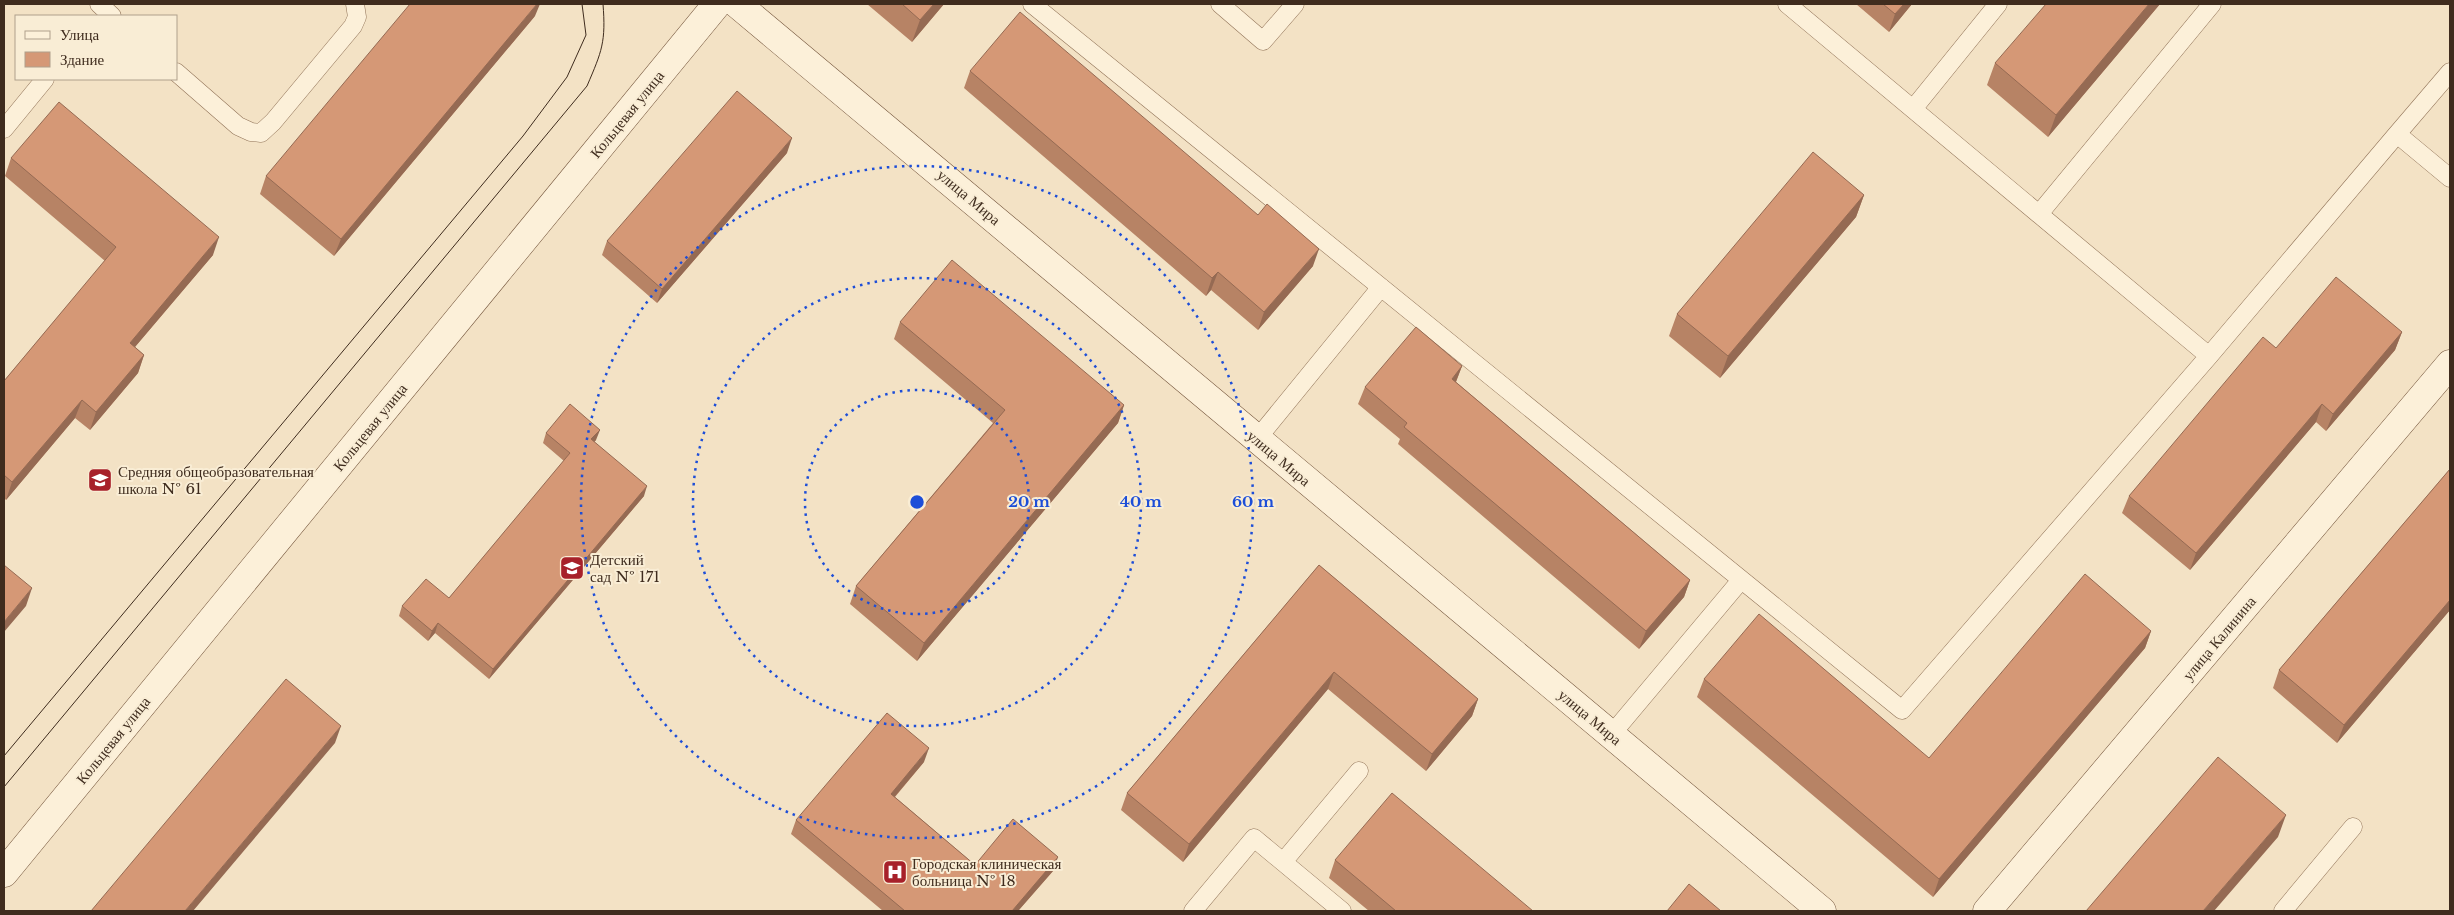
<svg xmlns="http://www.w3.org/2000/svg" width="2454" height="915" viewBox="0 0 2454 915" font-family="'Libre Baskerville',serif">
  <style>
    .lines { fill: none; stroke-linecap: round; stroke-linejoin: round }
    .lane-casing { stroke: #917358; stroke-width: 19 }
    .secondary-casing { stroke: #73543b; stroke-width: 29 }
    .lane { stroke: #fcf0d9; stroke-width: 18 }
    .secondary { stroke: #fcf0d9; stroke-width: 28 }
    .tram { stroke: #3f2c1e; stroke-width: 1 }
    .wall { fill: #b78365 }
    .shaded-wall { fill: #956a53 }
    .building { fill: #d59876; stroke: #956a53 }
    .ring { fill: none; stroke: #1d4ed8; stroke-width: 2.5; stroke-dasharray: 2.5 5 }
    .labels { text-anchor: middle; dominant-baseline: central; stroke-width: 4; stroke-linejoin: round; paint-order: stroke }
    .street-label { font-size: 15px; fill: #3f2c1e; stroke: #f9edd5 }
    .poi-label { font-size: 15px; fill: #3f2c1e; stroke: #f9edd5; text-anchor: start }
    .centre { fill: #1d4ed8; stroke: #f9edd5; stroke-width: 2.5 }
    .ring-label { font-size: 15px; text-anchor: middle; font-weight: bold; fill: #1d4ed8; stroke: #f9edd5; stroke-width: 4; stroke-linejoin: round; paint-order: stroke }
  </style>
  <rect width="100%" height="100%" fill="#f3e2c5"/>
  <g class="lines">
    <defs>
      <path id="lane" d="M99 4 112 16
        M1032 4 1902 710 2209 356 2397 134 2450 178
        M1220 4 1263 41 1295 4
        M1787 4 2209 356
        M176 72 238 126 251 132 261 133 273 122 353 26 357 17 355 4
        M1913 109 1998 4
        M4 129 45 79
        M2397 134 2450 72
        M2039 214 2212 4
        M1257 439 1381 287
        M1611 735 1741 580
        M1283 862 1359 771
        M1193 911 1254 838 1342 911
        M2283 911 2353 827"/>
      <path id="secondary" d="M737 4 1822 911
        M4 873 717 4
        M1987 911 2450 364"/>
    </defs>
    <use href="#lane" class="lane-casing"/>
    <use href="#secondary" class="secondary-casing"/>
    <use href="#lane" class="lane"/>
    <use href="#secondary" class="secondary"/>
    <path class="tram" d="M4 756 523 136 567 77 586 35 582 4
      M4 787 587 86C602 51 606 42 603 4"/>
  </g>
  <path class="wall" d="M867 4H944L912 42Z
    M1856 4H1912L1889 32Z
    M2160 4 2048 137 1987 85 1995 63Z
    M535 16 334 256 260 194 266 176Z
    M970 71 1313 266 1258 330 1211 290 1206 296 964 88Z
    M787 153 657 303 602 255 607 241Z
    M11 158 213 255 135 347 144 355 138 373 90 430 75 418 6 500 4 498V381L105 261 5 176Z
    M1864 195 1856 217 1720 378 1669 336 1677 314Z
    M900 322 1124 405 1118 423 917 661 850 604 856 586 993 423 894 339Z
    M2402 332 2395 350 2326 431 2316 422 2190 570 2122 513 2129 496 2276 348Z
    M1462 366 1456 382 1690 580 1684 597 1639 649 1398 444 1400 439 1358 404 1365 387Z
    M546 433 596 440 594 442 644 496 489 679 435 633 428 641 399 616 402 606 449 598 564 461 543 443Z
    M2450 469V610L2337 743 2273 688 2279 670Z
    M1319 565 1478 699 1472 716 1426 771 1328 689 1183 862 1121 810 1127 793Z
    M2151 631 2145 648 1933 897 1697 697 1704 679 1929 758Z
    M924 762 895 797 975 865 1053 871 1018 911H883L791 834 796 820Z
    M1335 860 1533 911H1369L1329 878Z"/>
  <path class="shaded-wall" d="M537 4H540L535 16 334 256 341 239Z
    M934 4H944L912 42 920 20Z
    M1904 4H1912L1889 32 1895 14Z
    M2149 4H2160L2048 137 2056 115Z
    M792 138 787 153 657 303 662 289Z
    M1864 195 1856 217 1720 378 1728 356Z
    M219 237 213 255 123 361 130 343Z
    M1319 249 1313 266 1258 330 1264 312Z
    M1218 272 1211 290 1206 296 1212 278Z
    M2402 332 2395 350 2326 431 2333 414Z
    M144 355 138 373 90 430 96 412Z
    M1462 366 1455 384 1452 379Z
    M82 400 75 418 6 500 12 482Z
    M2322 404 2316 422 2190 570 2196 553Z
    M1124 405 1118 423 917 661 924 643Z
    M600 430 596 440 588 449 591 439Z
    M647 486 644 496 489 679 493 669Z
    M1690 580 1684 597 1639 649 1646 631Z
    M32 588 26 606 4 632V622Z
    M2450 600V610L2337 743 2344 725Z
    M438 623 435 633 428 641 432 631Z
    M2151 631 2145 648 1933 897 1939 879Z
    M1334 672 1328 689 1183 862 1189 844Z
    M1478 699 1472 716 1426 771 1432 754Z
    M341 726 335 743 193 911H185Z
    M929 748 924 762 885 808 891 794Z
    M2286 815 2278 837 2214 911H2203Z
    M1058 857 1053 871 1018 911H1012Z"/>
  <path class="building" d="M410 4H537L341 239 266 176Z
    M902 4H934L920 20Z
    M1883 4H1904L1895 14Z
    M2046 4H2149L2056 115 1995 63Z
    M1020 12 1258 215 1267 204 1319 249 1264 312 1218 272 1212 278 970 71Z
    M737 91 792 138 662 289 607 241Z
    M59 102 219 237 130 343 144 355 96 412 82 400 12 482 4 475V381L116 247 11 158Z
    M1813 152 1864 195 1728 356 1677 314Z
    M952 260 1124 405 924 643 856 586 1005 410 900 322Z
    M2336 277 2402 332 2333 414 2322 404 2196 553 2129 496 2263 337 2276 348Z
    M1416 327 1462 366 1452 379 1690 580 1646 631 1404 427 1407 423 1365 387Z
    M570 404 600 430 591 439 647 486 493 669 438 623 432 631 402 606 426 579 449 598 570 453 546 433Z
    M2450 469V600L2344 725 2279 670Z
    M4 565 32 588 4 622Z
    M1319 565 1478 699 1432 754 1334 672 1189 844 1127 793Z
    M2085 574 2151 631 1939 879 1704 679 1759 614 1929 758Z
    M286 679 341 726 185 911H91Z
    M887 713 929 748 891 794 975 865 1013 819 1058 857 1012 911H905L796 820Z
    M2218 757 2286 815 2203 911H2086Z
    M1392 793 1533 911H1396L1335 860Z
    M1689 884 1721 911H1667Z"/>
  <g class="ring">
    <circle cx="917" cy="502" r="112"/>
    <circle cx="917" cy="502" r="224"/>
    <circle cx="917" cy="502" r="336"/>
  </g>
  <defs>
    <symbol id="school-square" viewBox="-11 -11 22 22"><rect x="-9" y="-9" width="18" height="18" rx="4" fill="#a7212a" stroke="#f9edd5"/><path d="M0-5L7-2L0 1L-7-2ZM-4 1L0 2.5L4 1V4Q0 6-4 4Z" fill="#fff"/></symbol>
    <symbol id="hospital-square" viewBox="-11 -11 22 22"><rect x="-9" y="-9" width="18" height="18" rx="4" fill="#a7212a" stroke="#f9edd5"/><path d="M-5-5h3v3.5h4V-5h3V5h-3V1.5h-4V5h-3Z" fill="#fff"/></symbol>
  </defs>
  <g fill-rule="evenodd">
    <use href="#school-square" x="86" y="466" width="28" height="28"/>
    <use href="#school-square" x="558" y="554" width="28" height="28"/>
    <use href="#hospital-square" x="881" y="858" width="28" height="28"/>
  </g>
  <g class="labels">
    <g class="street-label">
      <text transform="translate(627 114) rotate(-51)">Кольцевая улица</text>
      <text transform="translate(969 197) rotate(40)">улица Мира</text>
      <text transform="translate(370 427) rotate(-51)">Кольцевая улица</text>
      <text transform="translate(1279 458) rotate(40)">улица Мира</text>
      <text transform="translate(2219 638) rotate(-50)">улица Калинина</text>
      <text transform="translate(1590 717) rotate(40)">улица Мира</text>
      <text transform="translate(113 740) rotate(-51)">Кольцевая улица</text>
    </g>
    <g class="poi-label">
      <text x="118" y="471">Средняя общеобразовательная<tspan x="118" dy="17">школа № 61</tspan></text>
      <text x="590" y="559">Детский<tspan x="590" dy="17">сад № 171</tspan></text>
      <text x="912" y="863">Городская клиническая<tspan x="912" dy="17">больница № 18</tspan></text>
    </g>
  </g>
  <circle cx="917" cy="502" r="8" class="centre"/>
  <g class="ring-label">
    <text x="1029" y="507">20 m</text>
    <text x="1141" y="507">40 m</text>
    <text x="1253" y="507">60 m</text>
  </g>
  <rect width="2454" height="915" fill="none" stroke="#3f2c1e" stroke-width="10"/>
  <rect x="15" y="15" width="162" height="65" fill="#f9edd5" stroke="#afa08c"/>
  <rect x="25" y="31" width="25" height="8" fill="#fcf0d9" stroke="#afa08c"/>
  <text x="60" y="40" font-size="15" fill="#3f2c1e">Улица</text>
  <rect x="25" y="52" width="25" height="15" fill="#d59876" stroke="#afa08c"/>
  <text x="60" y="65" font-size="15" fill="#3f2c1e">Здание</text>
</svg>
